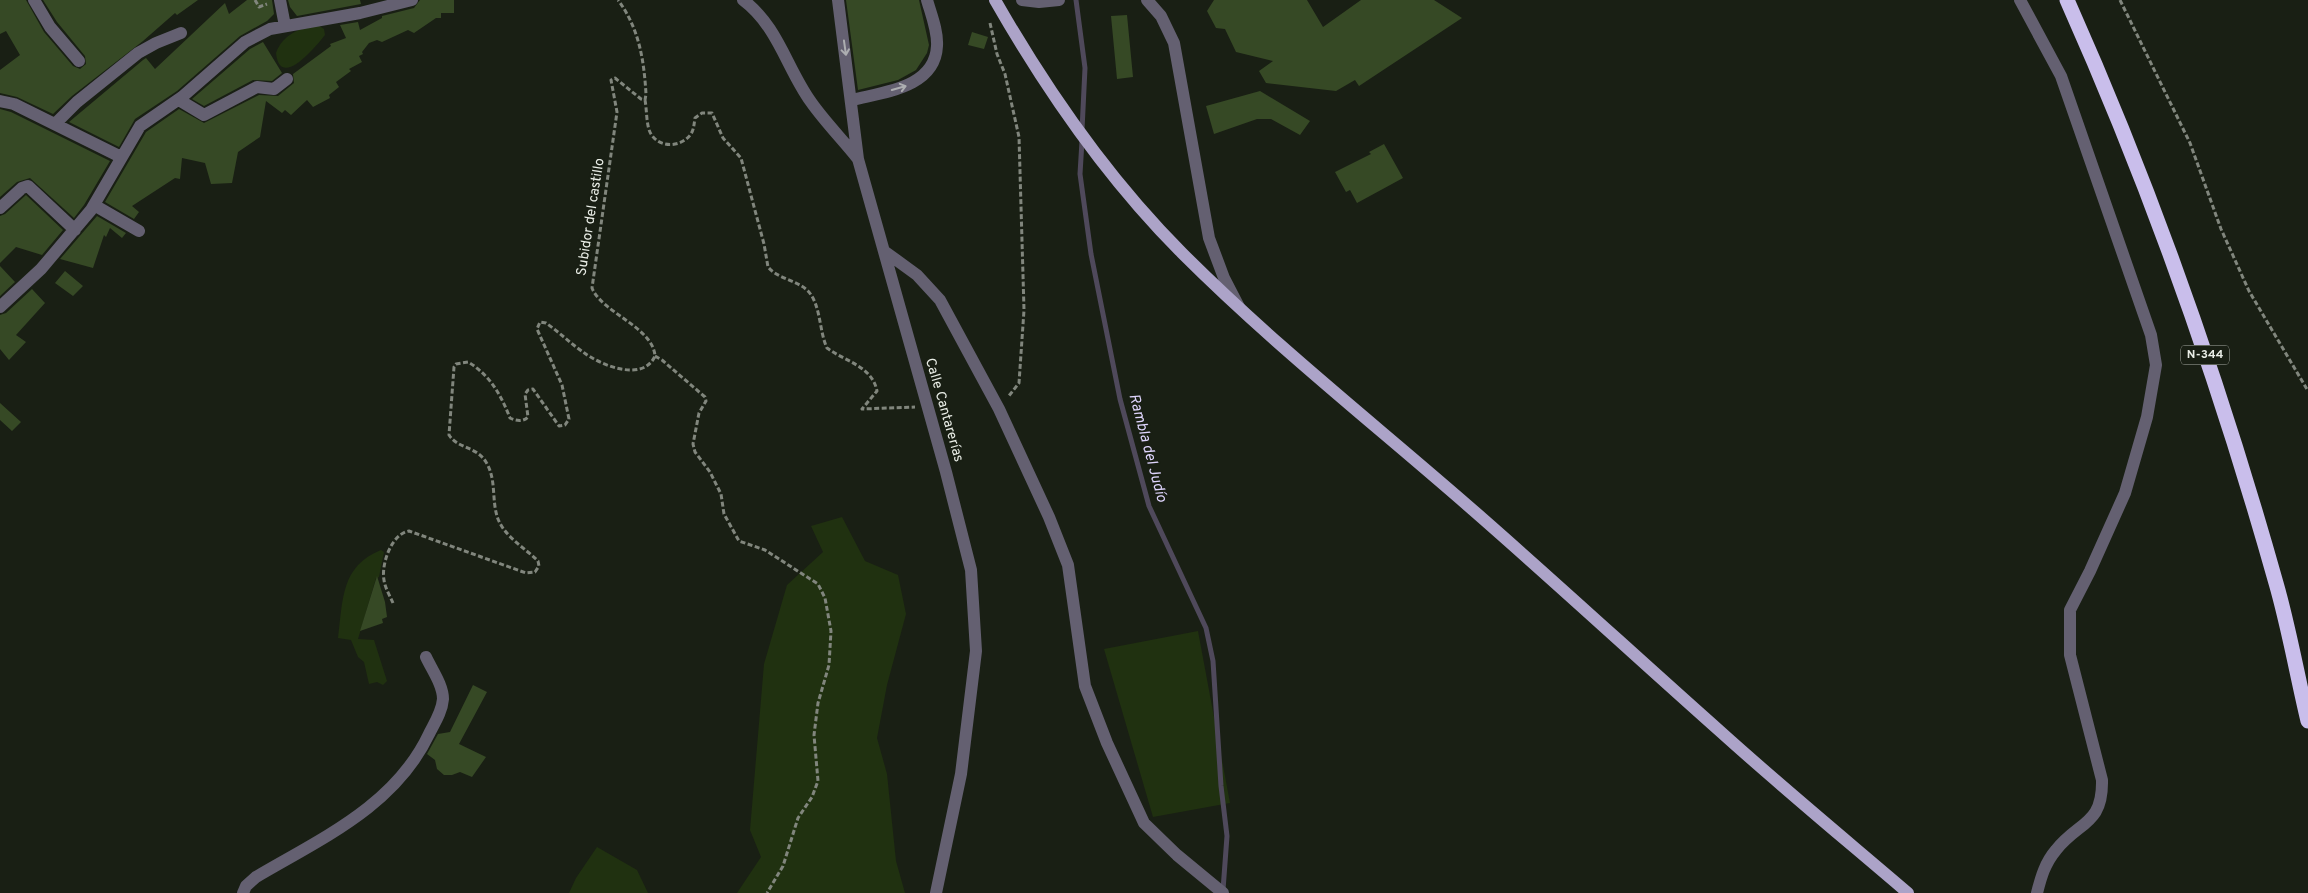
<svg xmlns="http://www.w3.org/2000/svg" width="2308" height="893" viewBox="0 0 2308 893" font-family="Overpass,sans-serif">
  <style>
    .green { fill: #203110 }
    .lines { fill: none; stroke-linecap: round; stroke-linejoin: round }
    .stream { stroke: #4f495b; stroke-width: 5 }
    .building { fill: #364925 }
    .path { stroke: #81867d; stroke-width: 3; stroke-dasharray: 5 2.5; stroke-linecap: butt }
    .minor { stroke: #646071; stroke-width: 12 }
    .major { stroke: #aca3c8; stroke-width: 12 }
    .highway { stroke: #c9beeb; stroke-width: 15 }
    .oneway { stroke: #adaeb1 }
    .labels { text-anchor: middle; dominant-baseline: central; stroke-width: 4; stroke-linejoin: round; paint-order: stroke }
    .shield { fill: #191f14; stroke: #abafa7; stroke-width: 1 }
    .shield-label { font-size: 12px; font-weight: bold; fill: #e9ede6 }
    .street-label { font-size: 14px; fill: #e9ede6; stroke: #191f14 }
    .water-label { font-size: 15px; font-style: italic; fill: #ded4fc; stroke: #191f14 }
  </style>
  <rect width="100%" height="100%" fill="#191f14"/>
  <path class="green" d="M318 25 324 29 325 35C317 45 280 91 276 53 283 34 300 28 318 25Z
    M842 517 865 561 898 575 906 614 887 685 877 738 887 774 896 861 905 893H737L761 857 750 830 764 664 787 585 823 552 811 526Z
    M381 550 384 552 379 577 376 578 358 639 374 640 387 681 383 685 377 682 369 684 364 662 358 657 351 640 338 638C343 599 341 566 381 550Z
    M1198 631 1230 803 1153 817 1104 649Z
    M597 847 637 870 648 893H569L576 878Z"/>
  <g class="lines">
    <path class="stream" d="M1076 0 1085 68 1082 130
      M1082 141 1080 174 1091 254 1120 399 1149 506 1206 628 1213 661 1221 786 1227 836 1223 890"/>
  </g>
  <path class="building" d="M0 0H26L44 32 73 66 80 69 86 64 85 56 57 22 43 0H198L177 15 175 13 143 41 72 96 53 114 17 97 0 93V70L20 55 6 31 0 34Z
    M247 0H272L274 14 267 21 240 36 177 91 135 119 119 147 69 122 143 60 146 58 155 69 225 3 229 14Z
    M288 0H360L361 4 297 16 290 7Z
    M420 0H454V13H441V18H436L414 33 408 30 382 42 377 40 369 43 362 52 363 54 359 56 362 62 349 69 351 71 336 82 339 87 329 95 330 98 313 107 307 100 291 115 285 110 282 113 266 101 260 137 238 152 232 183 211 184 205 163 182 158 180 179 175 178 132 206 139 212 134 219 105 202 146 132 179 109 204 123 259 95 278 96 294 83 293 74 331 46 330 44 346 38 340 25 358 22 360 30 382 18V16L414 8Z
    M846 0H919L929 45 927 53 916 70 898 80 858 90Z
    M1214 0H1307L1323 27 1361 0H1434L1462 18 1359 86 1355 80 1336 91 1266 83 1259 71 1273 61 1236 52 1225 29 1216 28 1207 11Z
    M1127 15 1133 77 1117 79 1111 16Z
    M972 32 988 37 984 49 968 45Z
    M263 42 282 73 272 81 253 80 204 106 192 99 250 49Z
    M1260 91 1310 121 1300 135 1271 119H1257L1214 134 1206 106Z
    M0 109 11 112 110 161 84 205 74 218 30 178 17 182 0 197Z
    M1384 144 1403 178 1357 203 1350 190 1346 192 1335 172 1371 154 1369 152Z
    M26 195 63 230 42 255 16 247 0 263V216L5 214Z
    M97 216 126 233 122 238 110 228 106 237 104 235 93 268 60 259Z
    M0 266 15 282 0 296Z
    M65 271 83 286 73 296 55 283Z
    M32 289 45 303 16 335 26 342 9 360 0 349V315L6 313Z
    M0 403 21 422 12 431 0 420Z
    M377 576 385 602 387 617 382 619 383 623 360 631Z
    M473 685 487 692 459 744 486 757 472 777 460 772 452 775H444L437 769 435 760 427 754 438 734 450 732Z"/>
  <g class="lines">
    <path class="path" d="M255 0 259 7 267 4
      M2120 0 2190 143 2221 229 2249 291 2308 391
      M990 23 997 54 1005 74 1019 137 1024 310 1019 383 1008 397
      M645 100C647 110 646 126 651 134 660 149 682 147 691 134 694 129 694 124 695 118L702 113H712L723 138 741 158 764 244 768 267C778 279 797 280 808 291 821 305 819 331 827 348 846 362 872 366 877 391L862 409 915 407
      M655 356 662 360 705 397 706 401 699 413 693 444 695 452 710 472 721 494 724 514 739 541 765 550 818 584 825 598 831 631 829 665 818 703 814 735 818 781 812 797 798 818 783 866 767 893
      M393 603C390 596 385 588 384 580 381 565 391 534 409 531L526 573 535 572 539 566 538 561C525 548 505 537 498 519 491 500 497 480 486 462 476 446 458 449 449 435L454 367 456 364 468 362C490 375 501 395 510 418 516 421 523 422 528 417L525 394 528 390 533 389 559 426 565 425 569 419 562 385 537 329 540 322 546 323C559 332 570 343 583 352 600 365 643 383 655 356 653 327 602 313 592 288L617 112 611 80 615 78 641 99 645 100 646 94C644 60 639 28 618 0"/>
    <path class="minor" d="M34 0 50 27 79 61
      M280 0 285 26
      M743 0C778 26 787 69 811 102 825 122 843 140 858 159
      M838 0 858 159 946 472 971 570 976 651 961 774 936 893
      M1022 0 1039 2 1059 0
      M1147 0 1161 16 1174 43 1209 238 1224 278 1239 307
      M2020 0 2061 76 2151 335 2156 365 2147 417 2125 493 2090 571 2070 610V655L2102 780C2103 825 2079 821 2056 850 2045 863 2041 877 2037 893
      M179 100 204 115 257 87 274 89 287 79
      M852 100C883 92 935 88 937 46 938 31 931 14 927 0
      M0 101 14 104 121 157
      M55 124 77 102 138 53 156 43 181 33
      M94 205 139 231
      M0 208 22 188 28 186 75 230
      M884 251 917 275 940 300 999 409 1049 517 1068 565 1085 686 1107 743 1144 823 1177 855 1223 893
      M0 307 41 269 91 210 140 126 182 97 245 42 270 29 360 13 412 0
      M243 893 246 886 256 877C322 838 395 806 429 734 434 724 442 712 443 699 443 685 432 670 426 657"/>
    <path class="major" d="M995 0C1047 91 1108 179 1182 253 1277 348 1382 430 1482 518 1563 589 1642 662 1722 733 1783 788 1846 840 1908 893"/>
    <path class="highway" d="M2067 0C2151 188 2220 384 2276 583 2289 628 2297 675 2308 721"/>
  </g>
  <defs><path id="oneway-shaft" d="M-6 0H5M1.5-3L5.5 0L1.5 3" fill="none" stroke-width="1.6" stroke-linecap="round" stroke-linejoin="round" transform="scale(1.25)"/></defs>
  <g class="oneway">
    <use href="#oneway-shaft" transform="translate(845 48) rotate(82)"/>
    <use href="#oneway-shaft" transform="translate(899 88) rotate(-16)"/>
  </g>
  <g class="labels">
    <rect class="shield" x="2181" y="345.5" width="48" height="19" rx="4"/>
    <g class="shield-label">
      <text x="2205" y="355">N-344</text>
    </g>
    <g class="street-label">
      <text transform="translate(591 217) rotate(-81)">Subidor del castillo</text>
      <text transform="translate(944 410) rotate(74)">Calle Cantarerías</text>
    </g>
    <g class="water-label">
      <text transform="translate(1147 448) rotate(75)">Rambla del Judío</text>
    </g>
  </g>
</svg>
